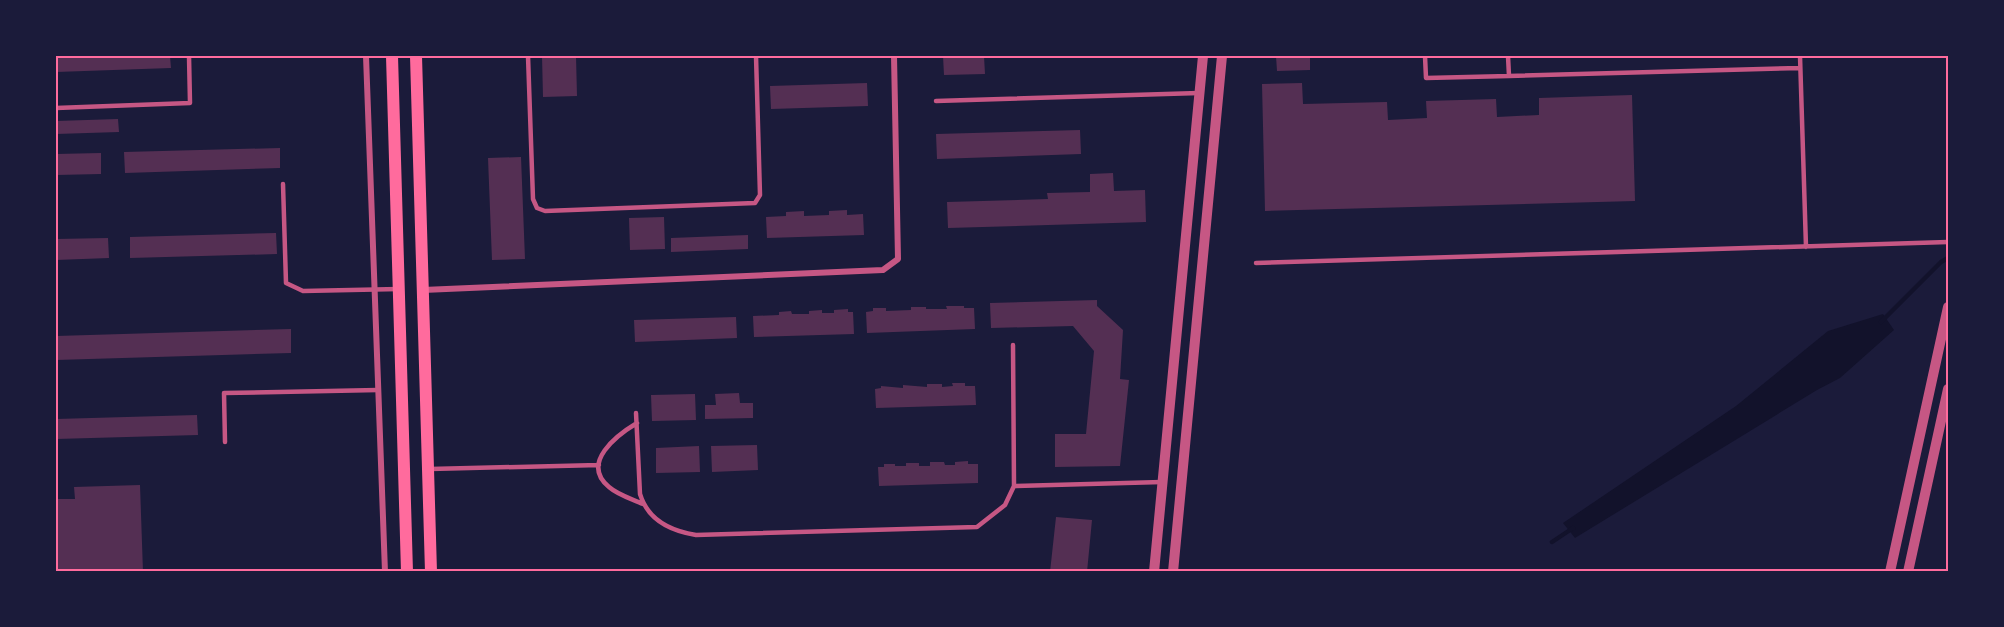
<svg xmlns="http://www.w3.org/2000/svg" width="2004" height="627" viewBox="0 0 2004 627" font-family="'Titillium Web',sans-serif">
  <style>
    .water { fill: #12122b }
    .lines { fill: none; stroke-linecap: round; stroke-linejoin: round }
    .stream { stroke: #12122b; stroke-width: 4.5 }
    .building { fill: #542f53 }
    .service { stroke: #c65784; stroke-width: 4.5 }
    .minor { stroke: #c65784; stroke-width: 6 }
    .tertiary { stroke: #c65784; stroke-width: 10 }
    .secondary { stroke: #ff6b9d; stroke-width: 12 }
    .neatline { fill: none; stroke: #ff6b9d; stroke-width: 2 }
  </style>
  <rect width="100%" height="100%" fill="#1b1b3a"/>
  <path class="water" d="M1883 314 1894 330 1840 378 1817 390 1575 538 1563 523 1736 406 1828 331Z"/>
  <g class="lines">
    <path class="stream" d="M1881 322 1941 262 1948 258
      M1552 542 1573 528"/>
  </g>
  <path class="building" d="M56 56H170L171 68 56 72Z
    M542 56H576L577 96 543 97Z
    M943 56H984L985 74 944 75Z
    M1276 56H1310V70L1277 71Z
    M867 83 868 106 771 109 770 86Z
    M1302 83 1303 104 1387 102 1388 120 1427 118 1426 101 1496 99 1497 117 1539 115V98L1632 95 1635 201 1265 211 1262 84Z
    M118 119 119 132 56 134V121Z
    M1080 130 1081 154 937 159 936 134Z
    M280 148V168L125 173 124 152Z
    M101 153V174L56 175V154Z
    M521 157 525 259 492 260 488 158Z
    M1113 173 1114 191 1145 190 1146 222 948 228 947 202 1048 199 1047 193 1090 192V174Z
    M847 210V215L863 214 864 235 767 238 766 217 786 216V212L804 211V216L829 215V211Z
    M664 217 665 249 630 250 629 218Z
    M276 233 277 254 130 258V237Z
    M748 235V249L671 252V238Z
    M108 238 109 258 56 260V239Z
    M1097 300V306L1123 330 1120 379 1129 380 1120 466 1055 467V434H1086L1094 351 1073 326 991 328 990 303Z
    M946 306H964V308H974L975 329 867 333 866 312 873 311V308H886V311L911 310V307H926V309H947Z
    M848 309V312H853L854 334 754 337 753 316 779 315V312L791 311 792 314H809V311L822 310V313H834V310Z
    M736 317 737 338 635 342 634 320Z
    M291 329V353L56 360V336Z
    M952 383H965V386H975L976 405 876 408 875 389 881 388V386L903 388V385L927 387V384H942V387L953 386Z
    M739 393 740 403H753V418L705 419V405H716L715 394Z
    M695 394 696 420 652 421 651 395Z
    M197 415 198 435 56 439V419Z
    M757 445 758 470 712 472 711 446Z
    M699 446 700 472 656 473V448Z
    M968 461V464H978V483L879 486 878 467H884V464H895V466H906V463H919V466H930V462H944L945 465H955V462Z
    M140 485 143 572H56V499H75L74 487Z
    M1056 517 1092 520 1087 572H1050Z"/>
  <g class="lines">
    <path class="service" d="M528 56 533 199 537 208 545 211 755 203 760 195 756 56
      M1425 56 1426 78 1509 76 1508 56
      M1800 56 1806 247
      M1509 76 1800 68
      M936 101 1199 93
      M56 108 190 103 189 56
      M283 184 286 283 303 291 399 289
      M1256 263 1948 242
      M636 413 640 494C648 521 671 531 696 535L977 527 1005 505 1014 486 1013 345
      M637 423C617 435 580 463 609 487 618 495 632 499 643 504
      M225 442 224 393 378 390
      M430 469 599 465
      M1014 486 1162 482"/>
    <path class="minor" d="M366 56 385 572
      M423 290 883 270 898 259 894 56"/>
    <path class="tertiary" d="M1154 572 1203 56
      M1173 572 1222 56
      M1890 572 1948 307
      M1908 572 1948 389"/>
    <path class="secondary" d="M392 56 407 572
      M416 56 431 572"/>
  </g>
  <rect width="2004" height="627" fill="none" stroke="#1b1b3a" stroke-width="114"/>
  <rect x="57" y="57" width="1890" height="513" class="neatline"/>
</svg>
